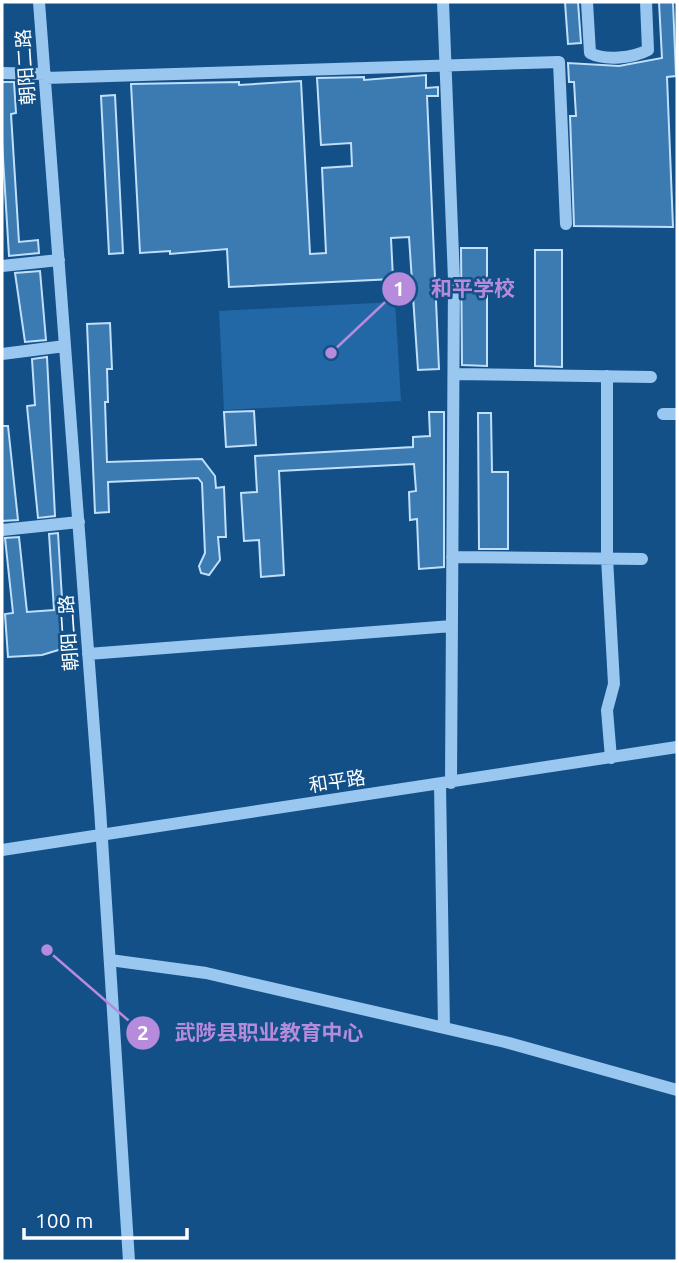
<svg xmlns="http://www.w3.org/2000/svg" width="679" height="1263" viewBox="0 0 679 1263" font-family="Ubuntu,'Noto Sans SC',sans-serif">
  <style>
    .green { fill: #2268a6 }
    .building { fill: #3c7ab2; stroke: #bfdffb; stroke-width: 2 }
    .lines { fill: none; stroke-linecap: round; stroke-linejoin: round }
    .minor { stroke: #99c7f0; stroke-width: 12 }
    .labels { text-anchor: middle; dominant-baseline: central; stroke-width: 5; stroke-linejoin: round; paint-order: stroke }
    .street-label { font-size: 19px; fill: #fff; stroke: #135088 }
    .leader { fill: none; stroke: #b68bdc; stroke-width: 2.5 }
    .callout-dot { fill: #b68bdc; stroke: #135088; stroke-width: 2.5 }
    .mark-label { font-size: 21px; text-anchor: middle; font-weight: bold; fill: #fff }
    .callout-label { font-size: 21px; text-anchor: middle; font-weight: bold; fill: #b68bdc; stroke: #135088; stroke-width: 5; stroke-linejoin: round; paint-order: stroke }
  </style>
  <rect width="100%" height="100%" fill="#135088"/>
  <path class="green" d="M395 302 401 401 224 410 219 311Z"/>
  <path class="building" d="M565 2H578L581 43 568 44Z
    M659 2H673L676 76 667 77 673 227 574 226 570 116H576L574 82H569L568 63 619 66 662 58Z
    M426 75V88L438 87V96H427L439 369 418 370 409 237 391 238 393 279 229 287 227 249 170 254V251L140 253 131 84 239 82V85L301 81 310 254 326 253 322 168 352 166 351 143 321 145 317 78 364 77V80Z
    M2 82H14L16 113 11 114 19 242 38 240 39 253 9 256 2 141Z
    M115 95 123 253 109 254 101 96Z
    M461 248H487V366L462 365Z
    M535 250H562V367L535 366Z
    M40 271 46 340 25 342 15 273Z
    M110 323 112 369H107L108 402H105L107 462 202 459 215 476 216 488 224 487 226 537H218L220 560 209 575 201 573 199 566 205 553 202 483 198 478 108 482 109 512 95 513 87 324Z
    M47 357 55 516 38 518 27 406 35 405 32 359Z
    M254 411 256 445 226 447 224 412Z
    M429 412H444V567L419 569 417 519 410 520 409 492 416 491 414 464 279 471 284 575 261 577 259 540 244 541 241 493 257 492 255 456 413 447V437L430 436Z
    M478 413H491L492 472H508V549H479Z
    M2 426H8L18 520 2 521Z
    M58 533 65 648 42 655 8 657 5 614 13 613 5 538 19 537 27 612 54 610 49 534Z"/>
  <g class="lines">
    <path class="minor" d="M39 2 100 809 129 1261
      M443 2 454 280 451 783
      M587 2 590 53C605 61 633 58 648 50L646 2
      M2 73 45 74
      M45 78 559 62 566 224
      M2 266 59 260
      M2 354 65 346
      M454 374 651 377
      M607 376V558L614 684 607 710 611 758
      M663 414H677
      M2 530 79 522
      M452 557 642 559
      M88 654 452 626
      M440 784 444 1028
      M2 850 677 747
      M110 960 206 973 505 1042 677 1090"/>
  </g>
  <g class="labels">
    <g class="street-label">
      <text transform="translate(25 67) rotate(-94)">朝阳二路</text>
      <text transform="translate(68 633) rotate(-94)">朝阳二路</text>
      <text transform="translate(337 781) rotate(-9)">和平路</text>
    </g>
  </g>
  <path class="leader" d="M331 353L399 289M47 950L143 1033"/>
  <g class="callout-dot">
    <circle cx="331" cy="353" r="7"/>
    <circle cx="47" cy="950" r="7"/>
    <circle cx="399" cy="289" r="18"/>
    <circle cx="143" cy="1033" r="18"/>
  </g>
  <g class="mark-label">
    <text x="399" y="296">1</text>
    <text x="143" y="1040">2</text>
  </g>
  <g class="callout-label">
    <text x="473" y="296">和平学校</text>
    <text x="269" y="1040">武陟县职业教育中心</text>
  </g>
  <rect width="679" height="1263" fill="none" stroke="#ffffff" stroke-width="7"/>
  <path d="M24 1228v10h163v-10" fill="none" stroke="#ffffff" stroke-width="3.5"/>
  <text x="35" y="1228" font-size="21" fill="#ffffff" stroke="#135088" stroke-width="5" paint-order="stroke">100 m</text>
</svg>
